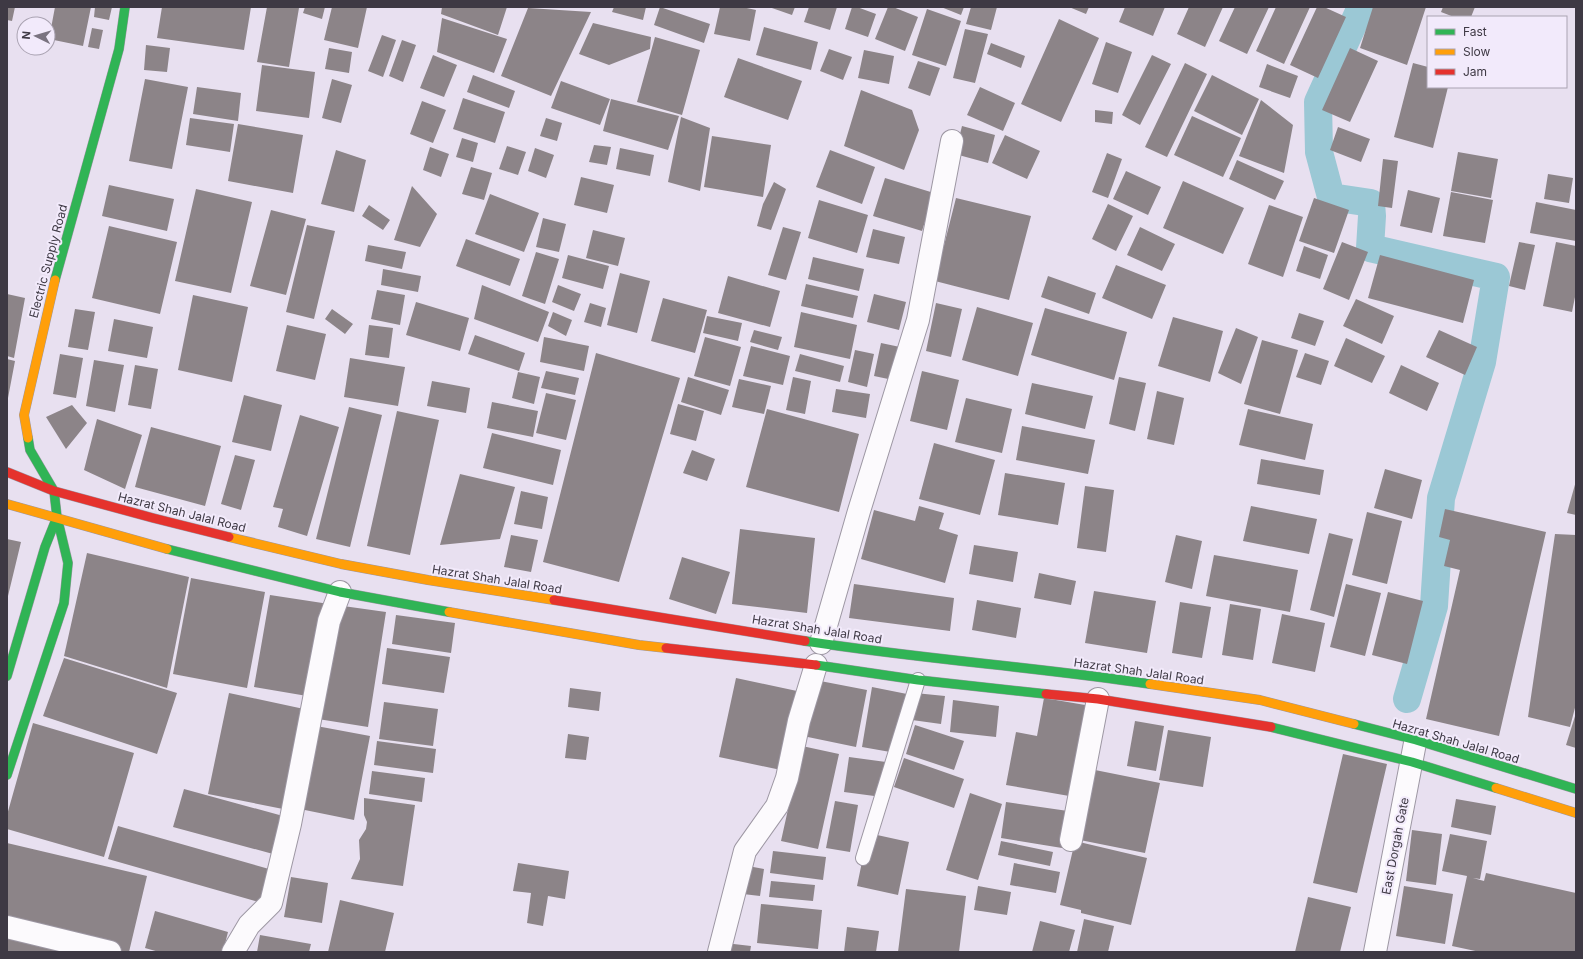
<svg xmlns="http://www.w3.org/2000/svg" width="1583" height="959" viewBox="0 0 1583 959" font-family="Inter,sans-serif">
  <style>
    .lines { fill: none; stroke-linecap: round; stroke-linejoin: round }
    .canal { stroke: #9bc8d5; stroke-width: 28 }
    .building { fill: #8c8488 }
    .lane-casing { stroke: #9d97a3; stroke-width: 16 }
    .street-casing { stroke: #9d97a3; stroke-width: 24 }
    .fast-casing { stroke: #9d97a3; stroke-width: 10 }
    .slow-casing { stroke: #9d97a3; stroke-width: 10 }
    .jam-casing { stroke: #9d97a3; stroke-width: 10 }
    .lane { stroke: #fcfafd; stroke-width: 14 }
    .street { stroke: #fcfafd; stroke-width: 22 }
    .fast { stroke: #30b455; stroke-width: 9 }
    .slow { stroke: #ff9f0a; stroke-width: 9 }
    .jam { stroke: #e5322d; stroke-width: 9 }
    .labels { text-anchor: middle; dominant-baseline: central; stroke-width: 4; stroke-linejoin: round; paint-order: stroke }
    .street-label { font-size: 12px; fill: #3e3944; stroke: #f2eafb }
  </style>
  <rect width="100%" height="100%" fill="#e8e0f0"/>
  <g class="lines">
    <path class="canal" d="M1361 7 1318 102 1319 152 1331 197 1371 203 1372 216 1370 248 1496 277 1482 362 1441 498 1434 606 1407 699"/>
  </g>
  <path class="building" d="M7 7H15L12 21 7 20Z
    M55 7H91L83 46 49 39Z
    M95 7H112L109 20 94 17Z
    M162 7H251L244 50 157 38Z
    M267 7 299 8 289 67 257 62Z
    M305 7H325L322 19 303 13Z
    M332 7H367L358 48 324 40Z
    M442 7H507L498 35 441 14Z
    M614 7H646L643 20 612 12Z
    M660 7 710 24 704 43 654 25Z
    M720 7H742L756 10 750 41 714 34Z
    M769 7H795L792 15Z
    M809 7H837L830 30 804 22Z
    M852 7H857L876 14 868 37 845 29Z
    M888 7H893L918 17 905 51 875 39Z
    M941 7H964L961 15Z
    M971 7H997L991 30 966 24Z
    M1069 7H1089L1086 14Z
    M1125 7H1165L1153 36 1119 22Z
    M1189 7H1223L1205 47 1177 34Z
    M1235 7H1269L1247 54 1219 41Z
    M1276 7H1310L1284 64 1256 51Z
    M1317 7H1324L1346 17 1318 78 1290 65Z
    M1373 7H1426L1407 65 1360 48Z
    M1443 7H1475L1471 17H1454L1441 12Z
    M528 8 591 12 551 96 501 76Z
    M927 9 961 21 946 66 912 55Z
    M442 18 507 39 494 73 437 52Z
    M1059 19 1099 38 1061 122 1021 104Z
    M593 23 651 37 650 49 609 65 579 54Z
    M764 27 818 42 811 70 756 55Z
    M92 28 103 30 99 49 88 47Z
    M965 29 988 34 975 83 953 78Z
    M382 35 396 40 383 77 368 71Z
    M655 37 700 50 682 115 637 102Z
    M402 40 416 45 403 82 389 76Z
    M1106 42 1132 52 1118 93 1092 84Z
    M991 43 1025 56 1021 68 987 54Z
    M146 45 170 48 167 72 144 70Z
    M329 48 352 52 349 73 325 69Z
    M1350 48 1378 61 1350 122 1322 110Z
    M829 49 852 57 843 80 820 71Z
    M864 50 894 56 889 84 858 78Z
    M433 55 457 65 444 97 420 88Z
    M1152 55 1171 64 1140 125 1122 115Z
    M738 58 802 81 788 120 724 97Z
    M918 61 940 68 930 96 908 88Z
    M1185 63 1207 74 1167 157 1145 147Z
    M1413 63 1428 67V87H1448L1433 148 1394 137Z
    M1267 64 1298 76 1290 98 1259 87Z
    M262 65 315 72 309 118 256 111Z
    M473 75 515 91 509 108 467 92Z
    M1212 75 1259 99 1242 135 1194 111Z
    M145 79 188 87 172 169 129 161Z
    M332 79 352 85 341 123 322 118Z
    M561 81 610 99 600 125 551 108Z
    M197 87 241 93 238 121 193 114Z
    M980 87 1015 103 1003 131 967 115Z
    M861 90 912 110 919 130 904 170 844 146Z
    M463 98 505 112 495 143 453 129Z
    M611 99 679 116 668 150 603 131Z
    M1261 100 1293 125 1284 173 1239 156Z
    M422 101 446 110 433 143 410 134Z
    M1095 110 1113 112 1112 124 1095 122Z
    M1192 116 1241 138 1223 177 1174 155Z
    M681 117 710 128 700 191 668 182Z
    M190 118 234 124 230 152 186 145Z
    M546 118 562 123 557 141 540 136Z
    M238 124 303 135 293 193 228 181Z
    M962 126 995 135 988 163 955 154Z
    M1338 127 1370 139 1361 162 1330 150Z
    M1005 135 1040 151 1027 179 992 163Z
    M712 136 771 145 763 197 704 187Z
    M462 138 478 143 473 162 456 157Z
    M594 145 611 147 607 165 589 162Z
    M507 146 526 152 518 175 499 169Z
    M430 147 449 154 441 177 423 170Z
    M535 148 554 155 546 178 528 171Z
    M620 148 654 155 650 176 616 169Z
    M336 150 366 160 354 212 321 204Z
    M830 150 875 167 862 204 816 187Z
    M1458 152 1498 159 1491 198 1451 191Z
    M1107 153 1122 159 1108 198 1092 192Z
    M1383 159 1398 161 1392 208 1378 206Z
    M1237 160 1284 181 1275 200 1229 179Z
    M471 167 492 173 484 200 462 194Z
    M1126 171 1161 187 1148 215 1113 199Z
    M1548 174 1573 178 1569 203 1544 199Z
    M581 177 614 185 607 213 574 205Z
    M885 178 934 193 922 231 873 216Z
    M1183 181 1244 208 1223 254 1163 228Z
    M774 182 786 189 771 230 757 226 763 204Z
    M109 185 174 199 167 231 102 216Z
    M412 186 437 214 420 247 394 240Z
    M196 189 252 202 231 293 175 281Z
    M1408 190 1440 198 1432 233 1400 226Z
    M1451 192 1493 200 1485 243 1443 236Z
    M490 194 539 213 524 252 475 234Z
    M956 198 1031 216 1009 300 935 281Z
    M1314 198 1349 210 1334 253 1299 241Z
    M819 200 868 215 857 253 808 238Z
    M1536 202 1576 210V241L1530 233Z
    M1108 204 1133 216 1116 251 1092 239Z
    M369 205 390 220 383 230 362 216Z
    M1269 205 1303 217 1283 277 1248 264Z
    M271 210 306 219 286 295 250 286Z
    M543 218 566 224 559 252 536 247Z
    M307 225 335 231 314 319 286 312Z
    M109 226 177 242 160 314 92 298Z
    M783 227 801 232 786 280 768 275Z
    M1140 227 1175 244 1162 271 1127 255Z
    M873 229 905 237 899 264 866 257Z
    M593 230 625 238 618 266 586 258Z
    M466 239 520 259 510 286 456 266Z
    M1342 242 1368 252 1349 300 1323 289Z
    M1519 242 1535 245 1525 290 1509 286Z
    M1556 242 1576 246V292L1572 312 1543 306Z
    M368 245 406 252 402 269 365 261Z
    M1304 246 1328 255 1320 279 1296 271Z
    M536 252 559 259 545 304 522 296Z
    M568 255 609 266 603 289 562 278Z
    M1380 255 1474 280 1463 323 1368 298Z
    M813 257 864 269 859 291 808 279Z
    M1116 265 1166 285 1152 319 1102 298Z
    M383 269 421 276 418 292 381 285Z
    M620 273 650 281 637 333 607 325Z
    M728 276 780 291 770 327 718 313Z
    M1048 276 1096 293 1089 314 1041 297Z
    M806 284 858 296 853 318 801 306Z
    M482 285 549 312 538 342 474 319Z
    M558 285 581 294 574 311 552 302Z
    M377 290 405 295 400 325 371 319Z
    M7 294 25 298 14 358 7 356Z
    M874 294 906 302 899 330 867 322Z
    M193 295 248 307 232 382 178 370Z
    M663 298 707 310 695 353 651 341Z
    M1356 299 1394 316 1382 344 1343 326Z
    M416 302 469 318 460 351 406 335Z
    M590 303 606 308 601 327 584 322Z
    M936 303 962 309 951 357 926 351Z
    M977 307 1033 323 1018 376 962 360Z
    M1045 308 1127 332 1114 380 1031 355Z
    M75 309 95 312 88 350 68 347Z
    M332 309 353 324 345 334 325 319Z
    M553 312 572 320 566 336 548 326Z
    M801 312 857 325 850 359 794 347Z
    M1299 313 1324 321 1315 346 1291 338Z
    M707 316 742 323 738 341 703 333Z
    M1173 317 1223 331 1210 382 1158 366Z
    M114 319 153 327 147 358 108 351Z
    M287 325 326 334 315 380 276 371Z
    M369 325 393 328 389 358 365 355Z
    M1236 328 1258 337 1241 384 1218 373Z
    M754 330 782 337 778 350 750 342Z
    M1439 330 1477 347 1465 375 1426 357Z
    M475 335 525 353 519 371 468 354Z
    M544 337 589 346 584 371 540 362Z
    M705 337 741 347 730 386 694 376Z
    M1346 338 1385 356 1372 383 1334 366Z
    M1262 340 1298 350 1280 414 1244 404Z
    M881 343 900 347 893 380 874 376Z
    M751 346 790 356 783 385 743 376Z
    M855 350 874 354 867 387 848 382Z
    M596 353 680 378 619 582 543 562Z
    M1305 353 1329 361 1321 385 1296 377Z
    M60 354 83 358 76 398 53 394Z
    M800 354 844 366 840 382 795 371Z
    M350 358 405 367 398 406 344 397Z
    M7 359 15 361 8 398H7Z
    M94 360 124 365 115 412 86 406Z
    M135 365 158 369 151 409 128 405Z
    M1401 365 1439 383 1427 411 1389 393Z
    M546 371 579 378 575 395 541 388Z
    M922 371 959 380 947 430 910 421Z
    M518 372 540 377 534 404 512 398Z
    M688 377 729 390 721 415 681 402Z
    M793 377 811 381 805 414 786 410Z
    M1119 377 1146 383 1135 431 1109 424Z
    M739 379 771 386 764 414 732 407Z
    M432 381 470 388 466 413 427 406Z
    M1032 383 1093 396 1085 429 1025 414Z
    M836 389 870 394 866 418 832 412Z
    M1157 391 1184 398 1174 445 1147 439Z
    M546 393 576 400 566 440 536 433Z
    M244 395 282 405 271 451 232 442Z
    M966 398 1012 409 1002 453 955 442Z
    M492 402 538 411 533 437 487 428Z
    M678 404 704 411 696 441 670 434Z
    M72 405 87 423 66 449 46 417Z
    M349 407 382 415 350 547 316 539Z
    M767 409 859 434 839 512 746 487Z
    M1248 409 1313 424 1305 460 1239 445Z
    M397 411 439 420 410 555 367 546Z
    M300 415 339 427 307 536 278 527 283 509 273 507Z
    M97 419 142 435 125 489 84 470Z
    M1022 426 1095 440 1088 474 1016 460Z
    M151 427 221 446 205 506 135 487Z
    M492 433 561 450 553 485 483 468Z
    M934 443 995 460 980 515 919 499Z
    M692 450 715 459 707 481 683 473Z
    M235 455 255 460 241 510 221 504Z
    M1261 459 1324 470 1320 495 1257 484Z
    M1385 469 1422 480 1412 519 1374 508Z
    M1005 473 1065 483 1058 525 998 515Z
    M460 474 515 487 500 539 440 545Z
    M1576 481V515L1567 513Z
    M1085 486 1114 490 1106 552 1077 548Z
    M521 491 548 497 542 529 514 524Z
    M919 506 944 513 939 529 958 535 945 583 861 559 874 510 915 521Z
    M1251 506 1317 519 1309 554 1243 541Z
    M1445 509 1546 532 1499 736 1426 719 1460 570 1444 566 1450 540 1439 537Z
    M1367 512 1402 521 1387 584 1352 575Z
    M740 529 815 538 807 613 732 604Z
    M1329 533 1353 539 1334 617 1310 610Z
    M1555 534 1576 535V704L1570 727 1528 717Z
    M511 535 538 540 531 572 504 567Z
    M1176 535 1202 541 1192 589 1165 582Z
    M7 539 21 542 8 596 7 595Z
    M974 545 1018 552 1013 582 969 574Z
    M87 553 189 577 167 688 64 656Z
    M1214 555 1298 570 1290 612 1206 596Z
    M682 557 730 572 716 614 669 599Z
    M1039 573 1076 581 1071 605 1034 598Z
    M191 578 265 592 247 688 173 674Z
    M854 584 954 598 950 631 849 618Z
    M1346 584 1381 593 1365 656 1330 647Z
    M1094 591 1156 601 1147 653 1085 643Z
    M1388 592 1423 601 1407 664 1372 655Z
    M270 595 329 604 313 697 254 687Z
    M977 600 1021 608 1016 638 972 630Z
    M1180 602 1211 607 1202 658 1172 653Z
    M1230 604 1261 609 1253 660 1222 655Z
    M336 605 386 612 368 727 318 719Z
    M1282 614 1325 623 1315 672 1272 663Z
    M396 615 455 623 451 653 392 644Z
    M387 648 450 657 444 693 382 684Z
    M64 658 177 693 157 754 43 716Z
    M736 678 797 691 781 770 719 757Z
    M815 680 867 690 856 747 803 736Z
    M872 687 907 694 896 753 862 747Z
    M570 688 601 692 599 711 568 707Z
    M229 693 304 709 283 809 208 794Z
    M915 693 945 696 941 724 912 720Z
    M1044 698 1091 706 1075 797 1006 785 1016 732 1037 736Z
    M953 700 999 706 996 737 950 732Z
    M384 702 438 709 433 746 379 739Z
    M1576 713V748L1566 745Z
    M1135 721 1164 726 1156 771 1127 766Z
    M33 723 134 753 104 857 7 829V815Z
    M311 725 370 736 354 820 295 808Z
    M915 725 964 741 954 770 906 754Z
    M1168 730 1211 737 1203 787 1159 780Z
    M568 734 589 737 586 760 565 758Z
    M377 741 436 749 433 773 374 765Z
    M802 746 839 754 818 849 781 841Z
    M1343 754 1387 764 1357 893 1313 883Z
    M849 757 886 762 882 797 844 792Z
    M904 758 964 779 954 808 894 787Z
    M1095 770 1160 783 1145 853 1080 840Z
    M372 771 425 778 422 802 369 794Z
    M184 789 283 816 273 854 173 827Z
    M970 793 1002 804 978 880 946 870Z
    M364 798 415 805 403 886 351 879 360 859 359 840 366 829 367 822 364 815Z
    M1456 799 1496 806 1491 835 1451 827Z
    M835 801 858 805 850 852 826 848Z
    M1006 802 1068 811 1062 848 1001 838Z
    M118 826 276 871 266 904 108 859Z
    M1412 830 1442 834 1436 885 1406 881Z
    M868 833 909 842 898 895 857 886Z
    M1450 834 1487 841 1480 879 1473 878 1484 881 1486 873 1576 893V952H1480L1452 946 1467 876 1442 871Z
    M1001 841 1053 852 1050 866 998 855Z
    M1075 841 1147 858 1131 925 1081 913V910L1060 905Z
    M7 843 147 876 129 952H102L7 929Z
    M773 851 826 857 823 880 770 873Z
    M518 863 569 871 565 899 548 896 543 926 527 923 531 893 513 891Z
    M1014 863 1060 872 1056 893 1010 885Z
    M748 866 764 869 760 896 743 894Z
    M291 877 328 883 322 923 284 917Z
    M771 881 815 885 813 901 769 897Z
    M978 886 1011 892 1007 915 974 910Z
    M1404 886 1453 894 1445 944 1396 936Z
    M906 889 966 896 959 952H898Z
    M1308 897 1351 907 1340 952H1295Z
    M340 900 394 913 385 952H328Z
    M761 904 822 910 818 949 757 943Z
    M155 911 228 932 223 952H159L145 948Z
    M1084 919 1114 926 1108 952H1077Z
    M1040 921 1075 930 1069 952H1032Z
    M847 927 879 931 876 952H844Z
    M7 933 83 952H7Z
    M260 935 311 944 309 952H257Z
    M725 943 751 946 750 952H724Z"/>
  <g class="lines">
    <defs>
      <path id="lane" d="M863 858 918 680"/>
      <path id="street" d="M821 643 859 511 918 320 952 141
        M1071 840 1098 699
        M7 927 110 952
        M233 952 249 925 271 903 290 824 329 621 340 592
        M719 952 745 851 777 806 787 778 799 721 816 665
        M1375 952 1415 743"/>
      <path id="fast" d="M55 280 119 49 125 7
        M167 549 340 592 449 612
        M805 641C920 659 1036 667 1150 684
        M816 665 918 680 1046 694
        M7 676 45 547 57 517
        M1354 724 1416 740 1576 789
        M1271 727 1412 762 1496 788
        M7 775 64 603 68 563 57 517 54 491 30 450 28 438"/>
      <path id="slow" d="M28 438 24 415 55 280
        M7 504 167 549
        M229 537 341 564 428 580 554 600
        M449 612 639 645 666 648
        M1150 684 1260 700 1354 724
        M1496 788 1576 813"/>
      <path id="jam" d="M7 472 54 491 153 518 229 537
        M554 600 805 641
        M666 648 816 665
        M1046 694 1098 699 1271 727"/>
    </defs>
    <use href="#lane" class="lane-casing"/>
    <use href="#street" class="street-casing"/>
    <use href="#fast" class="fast-casing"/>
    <use href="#slow" class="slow-casing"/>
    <use href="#jam" class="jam-casing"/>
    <use href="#lane" class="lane"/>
    <use href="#street" class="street"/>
    <use href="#fast" class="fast"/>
    <use href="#slow" class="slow"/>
    <use href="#jam" class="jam"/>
  </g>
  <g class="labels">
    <g class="street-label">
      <text transform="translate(48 261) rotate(-75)">Electric Supply Road</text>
      <text transform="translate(182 512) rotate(14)">Hazrat Shah Jalal Road</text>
      <text transform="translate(497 579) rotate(9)">Hazrat Shah Jalal Road</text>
      <text transform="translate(817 629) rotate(9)">Hazrat Shah Jalal Road</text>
      <text transform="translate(1139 671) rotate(8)">Hazrat Shah Jalal Road</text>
      <text transform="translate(1456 741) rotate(16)">Hazrat Shah Jalal Road</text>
      <text transform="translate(1395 846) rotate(-79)">East Dorgah Gate</text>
    </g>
  </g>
  <rect width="1583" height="959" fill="none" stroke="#3e3944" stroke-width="16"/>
  <rect x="1427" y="16" width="140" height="72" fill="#f2eafb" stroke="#aaa3b2"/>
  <rect x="1435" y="29" width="20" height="6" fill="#30b455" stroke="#aaa3b2"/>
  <text x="1463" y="36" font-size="12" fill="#3e3944">Fast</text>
  <rect x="1435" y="49" width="20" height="6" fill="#ff9f0a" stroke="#aaa3b2"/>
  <text x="1463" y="56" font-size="12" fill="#3e3944">Slow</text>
  <rect x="1435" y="69" width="20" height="6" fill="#e5322d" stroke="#aaa3b2"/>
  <text x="1463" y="76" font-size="12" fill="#3e3944">Jam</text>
  <g transform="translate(36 36) rotate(275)"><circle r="19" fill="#f2eafb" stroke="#aaa3b2"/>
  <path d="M0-3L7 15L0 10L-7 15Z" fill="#7a7380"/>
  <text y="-6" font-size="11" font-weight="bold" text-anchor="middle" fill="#3e3944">N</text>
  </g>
</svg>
